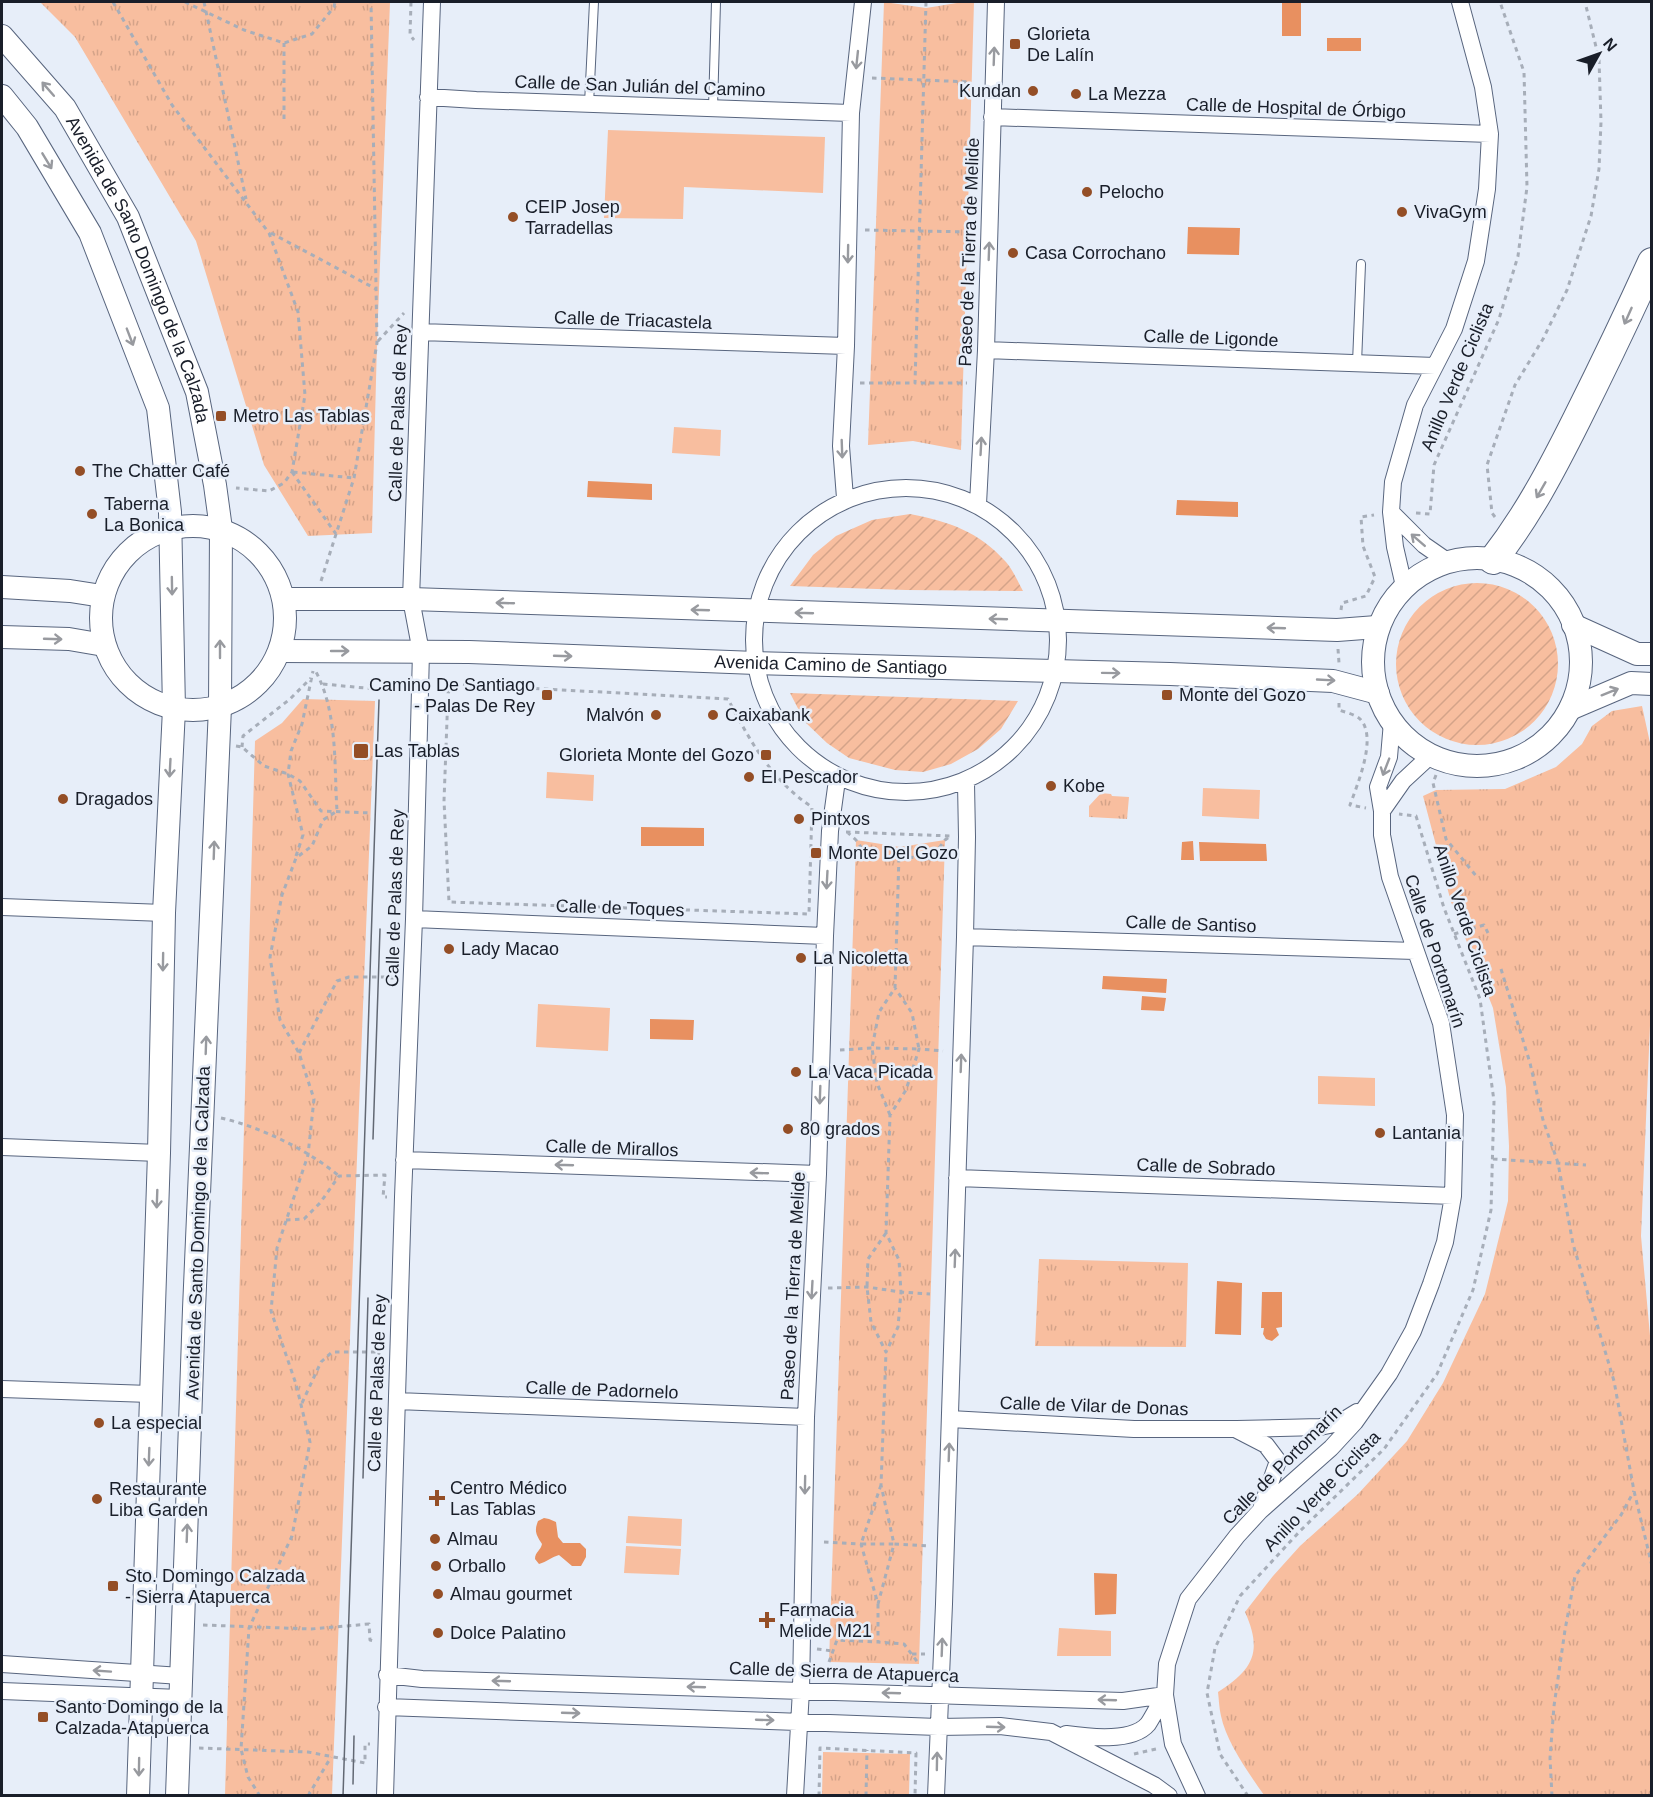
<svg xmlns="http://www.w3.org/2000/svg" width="1653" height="1797" viewBox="0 0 1653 1797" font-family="Helvetica,sans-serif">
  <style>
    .grass { fill: url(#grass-tufts) }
    .garden { fill: url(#garden-furrows) }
    .pitch { fill: #f8be9f }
    .water { fill: #e89060 }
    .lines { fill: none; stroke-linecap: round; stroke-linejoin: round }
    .lane-casing { stroke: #58657e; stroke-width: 10 }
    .street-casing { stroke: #58657e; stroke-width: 18 }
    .secondary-casing { stroke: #58657e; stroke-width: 24 }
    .highway-casing { stroke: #58657e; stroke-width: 30 }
    .path { stroke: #a7aeb9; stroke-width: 3; stroke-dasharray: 4.5 4.5; stroke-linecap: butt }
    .lane { stroke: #fff; stroke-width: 8 }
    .street { stroke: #fff; stroke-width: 16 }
    .secondary { stroke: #fff; stroke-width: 22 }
    .highway { stroke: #fff; stroke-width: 28 }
    .tram { stroke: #626873; stroke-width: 1.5 }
    .oneway { stroke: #989a9f }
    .poi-dot { fill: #944e26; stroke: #e7eef9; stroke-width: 2 }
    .labels { text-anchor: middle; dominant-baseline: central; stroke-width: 5; stroke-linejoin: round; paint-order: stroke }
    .poi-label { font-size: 18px; fill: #191e29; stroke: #e7eef9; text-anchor: start }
    .street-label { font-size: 18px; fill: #191e29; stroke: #e7eef9 }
  </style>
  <defs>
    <pattern id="grass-tufts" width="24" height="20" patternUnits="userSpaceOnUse" patternTransform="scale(1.5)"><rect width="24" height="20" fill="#f8be9f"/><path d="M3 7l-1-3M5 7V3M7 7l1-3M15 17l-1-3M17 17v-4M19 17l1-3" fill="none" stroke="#d4a389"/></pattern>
    <pattern id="garden-furrows" width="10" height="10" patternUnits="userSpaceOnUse" patternTransform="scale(1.5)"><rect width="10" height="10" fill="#f8be9f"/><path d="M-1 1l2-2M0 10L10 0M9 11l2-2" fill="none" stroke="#d4a389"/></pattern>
  </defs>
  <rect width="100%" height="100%" fill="#e7eef9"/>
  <path class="grass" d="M40 2H390L377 343 372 533 308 536 264 465 196 241 75 37Z
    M884 2 926 8 963 2H974L961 450 913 441 868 445Z
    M303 699 375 701 332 1795H225L255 741 282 723Z
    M1642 706 1652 752V979L1641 1236 1652 1358 1651 1795H1264C1249 1774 1226 1741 1221 1716 1219 1708 1219 1700 1218 1692 1253 1670 1263 1652 1245 1612L1273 1576 1300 1546 1358 1494 1407 1441 1443 1383 1485 1294 1508 1201 1509 1146 1506 1087 1493 1008 1451 902 1423 796 1436 790 1505 789 1556 767 1582 744 1592 726 1612 711Z
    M1101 793 1111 794 1112 796 1129 797 1127 819 1089 817V806Z
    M856 840 900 847 945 840 919 1664 829 1662Z
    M1039 1259 1188 1263 1186 1347 1035 1346Z
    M823 1752 910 1754 909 1795H822Z"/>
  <path class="garden" d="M910 514C950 522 978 531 1006 562 1013 570 1018 582 1023 591L906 590 790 586 813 555 836 536 872 520Z
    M1396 664a81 81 0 1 1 162 0a81 81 0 1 1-162 0Z
    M790 693 1018 701 1001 729 978 749 951 764 923 772 895 770 849 758 827 743 805 722Z"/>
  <path class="pitch" d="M608 130 825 137 823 193 684 187 683 219 604 218Z
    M674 427 721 430 720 456 672 453Z
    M547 772 594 775 593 801 546 798Z
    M1203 788 1260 790 1259 819 1202 816Z
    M538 1004 610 1008 608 1051 536 1047Z
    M1318 1076 1375 1078V1106L1318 1104Z
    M628 1516 682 1519 681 1546 626 1543Z
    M626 1546 681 1549 679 1575 624 1573Z
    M1059 1628 1111 1631V1656H1057Z"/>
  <path class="water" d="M1282 2H1301V36H1282Z
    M1327 38H1361V51H1327Z
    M1188 227 1240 228 1239 255 1187 254Z
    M588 481 652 484V500L587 497Z
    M1177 500 1238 502V517L1176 515Z
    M641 827 704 828V846H641Z
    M1193 841 1194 860H1181L1182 842Z
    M1199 842 1266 844 1267 861H1200Z
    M1103 976 1167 979 1166 993 1102 989Z
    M1142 996 1166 998 1164 1011 1141 1010Z
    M650 1019 694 1020 693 1040 650 1039Z
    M1217 1281 1242 1283 1241 1335 1215 1334Z
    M1262 1292H1282V1327L1276 1328 1279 1335 1272 1341 1266 1339 1263 1334 1264 1328H1261Z
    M544 1518 549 1519 556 1522 558 1537 563 1543H580L586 1549V1557L581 1566H572L559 1555C551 1557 547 1562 539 1564L535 1559C535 1552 541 1550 542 1544 536 1535 534 1531 538 1521Z
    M1094 1573 1117 1574 1116 1614 1095 1615Z"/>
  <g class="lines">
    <defs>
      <path id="lane" d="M589 104 594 2
        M713 108 716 2
        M1357 363 1361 264"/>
      <path id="street" d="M428 97 476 100 851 113
        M992 117 1490 134
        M420 332 846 346
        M986 350 1435 366
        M754 640a152 152 0 1 1 304 0a152 152 0 1 1-304 0Z
        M845 498 841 446 846 346 851 113 863 2
        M978 504 986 350 996 2
        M1391 512 1424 545 1450 563
        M1404 586 1395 547 1391 512 1393 482 1415 405 1454 329 1476 261 1487 189 1490 134 1483 87 1460 2
        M1382 811 1403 781 1430 756
        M2 907 164 913
        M414 919 825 936
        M965 937 1415 951
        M2 1147 159 1153
        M404 1160 818 1174
        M957 1178 1453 1196
        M2 1389 150 1394
        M397 1401 806 1417
        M950 1419 1134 1429H1237L1320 1427 1339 1423 1357 1412
        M1237 1430 1266 1445 1278 1461 1261 1509
        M2 1664 181 1676
        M387 1675 422 1679 1123 1701 1165 1695
        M2 1691 180 1698
        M386 1707 938 1727 1000 1726 1051 1732 1154 1785 1169 1796
        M1066 1734C1087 1737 1132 1743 1148 1724 1154 1715 1159 1704 1165 1695
        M385 1796 403 1197 414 919 421 652 411 599 432 2
        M795 1796 801 1690 806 1417 818 1174 825 936 830 831 837 780
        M936 1796 944 1604 965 937 967 837 966 783
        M1197 1796 1173 1744 1165 1695 1167 1664 1188 1599 1237 1536 1260 1511 1331 1448 1355 1422 1389 1374 1413 1331 1431 1284 1445 1242 1453 1196 1455 1115 1441 1023 1390 877 1382 835V811L1378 787 1389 757 1392 722"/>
      <g id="secondary">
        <path id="s1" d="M2 36 65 108 128 217 197 392 215 485 221 529 220 707 194 1309 177 1796"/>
        <path d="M2 96 27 127 90 233 158 408 170 512 174 709 164 913 159 1153 138 1796"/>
        <circle cx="193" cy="618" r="92"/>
        <circle cx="1477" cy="662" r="104"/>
        <path d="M2 587 70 591 102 596"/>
        <path d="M284 599H411L1337 630 1377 627"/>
        <path d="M1573 625 1637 654H1652"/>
        <path d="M2 637 69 639 104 645"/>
        <path id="s2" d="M282 651 469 652 756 663 1170 674 1333 681 1378 693"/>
        <path d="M1570 709 1631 683 1652 684"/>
      </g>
      <path id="highway" d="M1493 560C1528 515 1552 469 1577 419 1603 367 1628 315 1652 262"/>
    </defs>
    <use href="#lane" class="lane-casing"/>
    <use href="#street" class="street-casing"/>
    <use href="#secondary" class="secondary-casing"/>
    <use href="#highway" class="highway-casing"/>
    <path class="path" d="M113 2 172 105 269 233 298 312 305 395 292 472 284 483 269 491 236 488
      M185 2 244 30 284 43 312 34 334 7 335 2
      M204 2 246 199
      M411 2 410 35 414 40
      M926 2 915 383H967
      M872 78 971 82
      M284 119V43
      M865 230 971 232
      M271 233 376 289
      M378 341 404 313
      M860 383H915
      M292 472 336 534
      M293 472 354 478
      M1416 513 1430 514 1434 465 1499 319 1518 256 1527 187 1524 72 1500 2
      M1495 517 1492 513 1487 465 1515 385 1543 339 1567 290 1591 216 1599 169 1601 122 1599 59 1585 2
      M321 581 354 478 377 343 371 2
      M1341 610 1342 603 1366 596 1375 577 1363 546 1361 517 1374 515
      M1338 649 1339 663
      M323 684 396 691
      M454 684 728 699C750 741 772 781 812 807L809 914 449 902 444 801 448 693Z
      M1339 703V710C1345 712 1356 715 1360 719 1378 737 1357 785 1350 805L1366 808
      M236 746 242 747 264 766 288 774 300 781 321 811 371 813
      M242 747 243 736 290 699 311 678
      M1436 775 1433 783 1446 839 1477 877
      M846 832 951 836
      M847 832 856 840 865 853 931 859 945 840 949 837
      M296 856 303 835 288 774 291 751 302 724 313 671
      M1454 934 1484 925 1488 933
      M1501 969 1530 1063 1543 1120 1558 1163 1573 1244 1614 1381 1634 1491 1652 1566
      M840 1050 872 1048 919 1049 912 1013 895 988
      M299 1053 337 981 349 977H392V985
      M890 1115 877 1083 872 1048 879 1012 895 988 899 855
      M221 1118C261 1127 308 1150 339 1176
      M1493 1159 1586 1165
      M286 1220 304 1219 320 1203 339 1176 385 1175 383 1197H387
      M886 1233 868 1259 867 1287 871 1322 886 1352 898 1327 901 1292 899 1260 886 1233 890 1115 906 1090 919 1049 943 1051
      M828 1288 867 1287 901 1292 930 1294
      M302 1403 321 1362 332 1352H379L378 1365H381
      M881 1485 861 1544H894L881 1485 886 1352
      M824 1542 861 1544 878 1604 894 1544 929 1546
      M878 1604V1642L904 1644 919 1664
      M203 1625 311 1629 369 1624 370 1640 374 1641
      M817 1649 833 1651
      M912 1654H925
      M829 1662 837 1640 878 1642
      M199 1748 308 1752 365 1763V1744H370
      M1134 1754 1156 1749
      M260 1796 248 1777 241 1749 249 1628 292 1536 310 1442 296 1384 271 1311 277 1248 308 1155 314 1099 299 1053 280 1020 270 957 282 895 296 858 312 846 323 820 337 811C334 764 338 712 315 670
      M308 1796 331 1757
      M819 1796 820 1748 916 1753 915 1796
      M866 1796 867 1750
      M1248 1796 1220 1754 1207 1693 1215 1648 1240 1596 1300 1531 1384 1449 1437 1374 1473 1290 1491 1210 1494 1101 1480 999 1444 908 1416 816 1399 814
      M1552 1796 1550 1758 1554 1706 1565 1630 1575 1576 1621 1515 1634 1491"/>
    <use href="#lane" class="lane"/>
    <use href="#street" class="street"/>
    <use href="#secondary" class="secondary"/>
    <use href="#highway" class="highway"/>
    <path class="tram" d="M373 1139 380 929
      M363 1478 368 1298
      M353 1784 354 1736
      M343 1796 379 700"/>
  </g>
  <defs><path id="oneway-shaft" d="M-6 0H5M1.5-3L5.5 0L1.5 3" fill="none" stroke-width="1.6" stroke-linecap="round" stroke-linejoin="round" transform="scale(1.5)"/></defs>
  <g class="oneway">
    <use href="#oneway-shaft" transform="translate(994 56) rotate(-88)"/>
    <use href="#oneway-shaft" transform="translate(857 60) rotate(96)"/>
    <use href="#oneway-shaft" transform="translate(48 89) rotate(-131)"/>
    <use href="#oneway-shaft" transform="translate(47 161) rotate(59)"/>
    <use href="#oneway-shaft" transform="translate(989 251) rotate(-88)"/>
    <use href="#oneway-shaft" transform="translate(848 254) rotate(91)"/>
    <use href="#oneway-shaft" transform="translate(1628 316) rotate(114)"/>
    <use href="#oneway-shaft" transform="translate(130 337) rotate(69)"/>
    <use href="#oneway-shaft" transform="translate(981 446) rotate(-87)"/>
    <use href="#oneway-shaft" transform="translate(842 449) rotate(88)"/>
    <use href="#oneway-shaft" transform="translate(1541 490) rotate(120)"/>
    <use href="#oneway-shaft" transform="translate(1418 540) rotate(-139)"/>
    <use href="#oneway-shaft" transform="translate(172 586) rotate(89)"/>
    <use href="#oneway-shaft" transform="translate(505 603) rotate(-178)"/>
    <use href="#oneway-shaft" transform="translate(700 610) rotate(-178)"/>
    <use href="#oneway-shaft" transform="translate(804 613) rotate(-178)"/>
    <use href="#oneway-shaft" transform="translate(998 619) rotate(-178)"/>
    <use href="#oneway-shaft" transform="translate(1276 628) rotate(-178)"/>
    <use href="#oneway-shaft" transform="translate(53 639) rotate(2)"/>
    <use href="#oneway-shaft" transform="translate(220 649) rotate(-90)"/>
    <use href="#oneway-shaft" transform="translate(340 651)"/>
    <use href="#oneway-shaft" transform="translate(563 656) rotate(2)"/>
    <use href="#oneway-shaft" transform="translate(1111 673) rotate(1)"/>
    <use href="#oneway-shaft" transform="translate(1326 680) rotate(3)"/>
    <use href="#oneway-shaft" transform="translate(1610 692) rotate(-22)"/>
    <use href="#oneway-shaft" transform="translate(1386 767) rotate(111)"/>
    <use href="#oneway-shaft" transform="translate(170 768) rotate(93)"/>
    <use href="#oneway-shaft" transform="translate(214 850) rotate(-88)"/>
    <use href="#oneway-shaft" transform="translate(827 880) rotate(93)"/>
    <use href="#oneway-shaft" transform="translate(163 962) rotate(91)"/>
    <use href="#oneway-shaft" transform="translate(206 1045) rotate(-88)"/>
    <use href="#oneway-shaft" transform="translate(961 1063) rotate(-88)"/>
    <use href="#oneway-shaft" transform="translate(820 1095) rotate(92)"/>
    <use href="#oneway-shaft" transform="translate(564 1165) rotate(-178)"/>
    <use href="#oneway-shaft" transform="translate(759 1173) rotate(-178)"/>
    <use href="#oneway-shaft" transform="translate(157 1199) rotate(92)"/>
    <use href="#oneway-shaft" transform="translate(955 1258) rotate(-88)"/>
    <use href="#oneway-shaft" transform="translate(812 1290) rotate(93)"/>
    <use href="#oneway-shaft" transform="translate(949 1452) rotate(-88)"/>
    <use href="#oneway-shaft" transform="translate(149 1457) rotate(92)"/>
    <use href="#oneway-shaft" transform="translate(805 1485) rotate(91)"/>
    <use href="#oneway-shaft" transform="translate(187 1533) rotate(-88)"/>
    <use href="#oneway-shaft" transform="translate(942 1647) rotate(-88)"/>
    <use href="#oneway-shaft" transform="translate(102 1671) rotate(-176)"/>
    <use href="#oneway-shaft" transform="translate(501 1681) rotate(-178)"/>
    <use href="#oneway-shaft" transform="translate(696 1687) rotate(-178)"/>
    <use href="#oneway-shaft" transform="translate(891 1693) rotate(-178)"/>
    <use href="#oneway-shaft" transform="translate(1107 1700) rotate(-178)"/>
    <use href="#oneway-shaft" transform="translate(571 1713) rotate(2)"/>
    <use href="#oneway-shaft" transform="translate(765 1720) rotate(2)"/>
    <use href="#oneway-shaft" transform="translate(996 1727) rotate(2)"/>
    <use href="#oneway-shaft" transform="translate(937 1761) rotate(-89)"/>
    <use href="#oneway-shaft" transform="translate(139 1767) rotate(91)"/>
  </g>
  <g class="poi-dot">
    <rect x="1009" y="38" width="12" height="12" rx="3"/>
    <circle cx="1033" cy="91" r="6"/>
    <circle cx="1076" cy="94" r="6"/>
    <circle cx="1087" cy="192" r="6"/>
    <circle cx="1402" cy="212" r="6"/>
    <circle cx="513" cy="217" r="6"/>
    <circle cx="1013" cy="253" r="6"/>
    <rect x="215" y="410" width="12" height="12" rx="3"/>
    <circle cx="80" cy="471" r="6"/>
    <circle cx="92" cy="514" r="6"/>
    <rect x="541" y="689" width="12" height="12" rx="3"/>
    <rect x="1161" y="689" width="12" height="12" rx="3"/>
    <circle cx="656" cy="715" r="6"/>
    <circle cx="713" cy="715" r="6"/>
    <rect x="353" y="743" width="16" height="16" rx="3"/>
    <rect x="760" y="749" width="12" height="12" rx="3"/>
    <circle cx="749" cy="777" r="6"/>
    <circle cx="1051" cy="786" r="6"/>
    <circle cx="63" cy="799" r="6"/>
    <circle cx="799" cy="819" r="6"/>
    <rect x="810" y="847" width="12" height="12" rx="3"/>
    <circle cx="449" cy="949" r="6"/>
    <circle cx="801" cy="958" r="6"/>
    <circle cx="796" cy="1072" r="6"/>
    <circle cx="788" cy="1129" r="6"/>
    <circle cx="1380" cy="1133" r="6"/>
    <circle cx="99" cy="1423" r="6"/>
    <path d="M434 1489h6v6h6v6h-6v6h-6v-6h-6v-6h6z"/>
    <circle cx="97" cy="1499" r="6"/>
    <circle cx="435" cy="1539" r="6"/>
    <circle cx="436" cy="1566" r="6"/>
    <rect x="107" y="1580" width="12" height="12" rx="3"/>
    <circle cx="438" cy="1594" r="6"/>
    <path d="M764 1611h6v6h6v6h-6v6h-6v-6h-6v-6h6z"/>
    <circle cx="438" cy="1633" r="6"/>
    <rect x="37" y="1711" width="12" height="12" rx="3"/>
  </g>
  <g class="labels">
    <g class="poi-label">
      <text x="1027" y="34">Glorieta<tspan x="1027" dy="21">De Lalín</tspan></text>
      <text x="1021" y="91" text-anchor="end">Kundan</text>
      <text x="1088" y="94">La Mezza</text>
      <text x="1099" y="192">Pelocho</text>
      <text x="525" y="207">CEIP Josep<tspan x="525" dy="21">Tarradellas</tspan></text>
      <text x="1414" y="212">VivaGym</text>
      <text x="1025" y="253">Casa Corrochano</text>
      <text x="233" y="416">Metro Las Tablas</text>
      <text x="92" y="471">The Chatter Café</text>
      <text x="104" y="504">Taberna<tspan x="104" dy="21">La Bonica</tspan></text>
      <text x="535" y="685" text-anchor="end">Camino De Santiago<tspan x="535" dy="21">- Palas De Rey</tspan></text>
      <text x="1179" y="695">Monte del Gozo</text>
      <text x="644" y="715" text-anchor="end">Malvón</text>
      <text x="725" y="715">Caixabank</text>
      <text x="374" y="751">Las Tablas</text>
      <text x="754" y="755" text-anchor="end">Glorieta Monte del Gozo</text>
      <text x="761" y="777">El Pescador</text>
      <text x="1063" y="786">Kobe</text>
      <text x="75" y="799">Dragados</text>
      <text x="811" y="819">Pintxos</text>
      <text x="828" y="853">Monte Del Gozo</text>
      <text x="461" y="949">Lady Macao</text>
      <text x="813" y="958">La Nicoletta</text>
      <text x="808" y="1072">La Vaca Picada</text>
      <text x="800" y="1129">80 grados</text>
      <text x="1392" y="1133">Lantania</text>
      <text x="111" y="1423">La especial</text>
      <text x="450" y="1488">Centro Médico<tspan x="450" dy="21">Las Tablas</tspan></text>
      <text x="109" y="1489">Restaurante<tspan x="109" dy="21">Liba Garden</tspan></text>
      <text x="447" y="1539">Almau</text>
      <text x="448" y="1566">Orballo</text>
      <text x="125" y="1576">Sto. Domingo Calzada<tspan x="125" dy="21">- Sierra Atapuerca</tspan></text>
      <text x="450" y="1594">Almau gourmet</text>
      <text x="779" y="1610">Farmacia<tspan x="779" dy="21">Melide M21</tspan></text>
      <text x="450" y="1633">Dolce Palatino</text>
      <text x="55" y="1707">Santo Domingo de la<tspan x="55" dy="21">Calzada-Atapuerca</tspan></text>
    </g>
    <g class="street-label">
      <text transform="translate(640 86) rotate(2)">Calle de San Julián del Camino</text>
      <text transform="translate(1296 108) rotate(2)">Calle de Hospital de Órbigo</text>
      <text transform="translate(969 252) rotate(-88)">Paseo de la Tierra de Melide</text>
      <text stroke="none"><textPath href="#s1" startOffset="274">Avenida de Santo Domingo de la Calzada</textPath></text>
      <text transform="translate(633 320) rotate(2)">Calle de Triacastela</text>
      <text transform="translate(1211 338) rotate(2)">Calle de Ligonde</text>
      <text transform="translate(1457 377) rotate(-67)">Anillo Verde Ciclista</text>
      <text transform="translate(398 413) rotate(-88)">Calle de Palas de Rey</text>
      <text stroke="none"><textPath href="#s2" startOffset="549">Avenida Camino de Santiago</textPath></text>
      <text transform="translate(395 898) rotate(-88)">Calle de Palas de Rey</text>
      <text transform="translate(620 908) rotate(2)">Calle de Toques</text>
      <text transform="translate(1465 920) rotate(71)">Anillo Verde Ciclista</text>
      <text transform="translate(1191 924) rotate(2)">Calle de Santiso</text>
      <text transform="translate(1435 951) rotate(72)">Calle de Portomarín</text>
      <text transform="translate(612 1148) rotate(2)">Calle de Mirallos</text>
      <text transform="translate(1206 1167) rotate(2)">Calle de Sobrado</text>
      <text transform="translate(198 1233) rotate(-88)">Avenida de Santo Domingo de la Calzada</text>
      <text transform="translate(793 1286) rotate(-87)">Paseo de la Tierra de Melide</text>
      <text transform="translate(377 1383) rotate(-88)">Calle de Palas de Rey</text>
      <text transform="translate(602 1390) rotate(2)">Calle de Padornelo</text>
      <text transform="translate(1094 1406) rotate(2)">Calle de Vilar de Donas</text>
      <text transform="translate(1282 1465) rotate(-45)">Calle de Portomarín</text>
      <text transform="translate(1322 1491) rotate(-46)">Anillo Verde Ciclista</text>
      <text transform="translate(844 1672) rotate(2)">Calle de Sierra de Atapuerca</text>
    </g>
  </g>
  <rect width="1653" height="1797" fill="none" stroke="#191e29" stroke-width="6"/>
  <g transform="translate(1599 54) rotate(50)" stroke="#e7eef9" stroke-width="4.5" paint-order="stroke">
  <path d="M0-4.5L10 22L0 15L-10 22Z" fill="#191e29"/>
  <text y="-9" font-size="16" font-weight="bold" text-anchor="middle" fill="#191e29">N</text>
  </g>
</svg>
